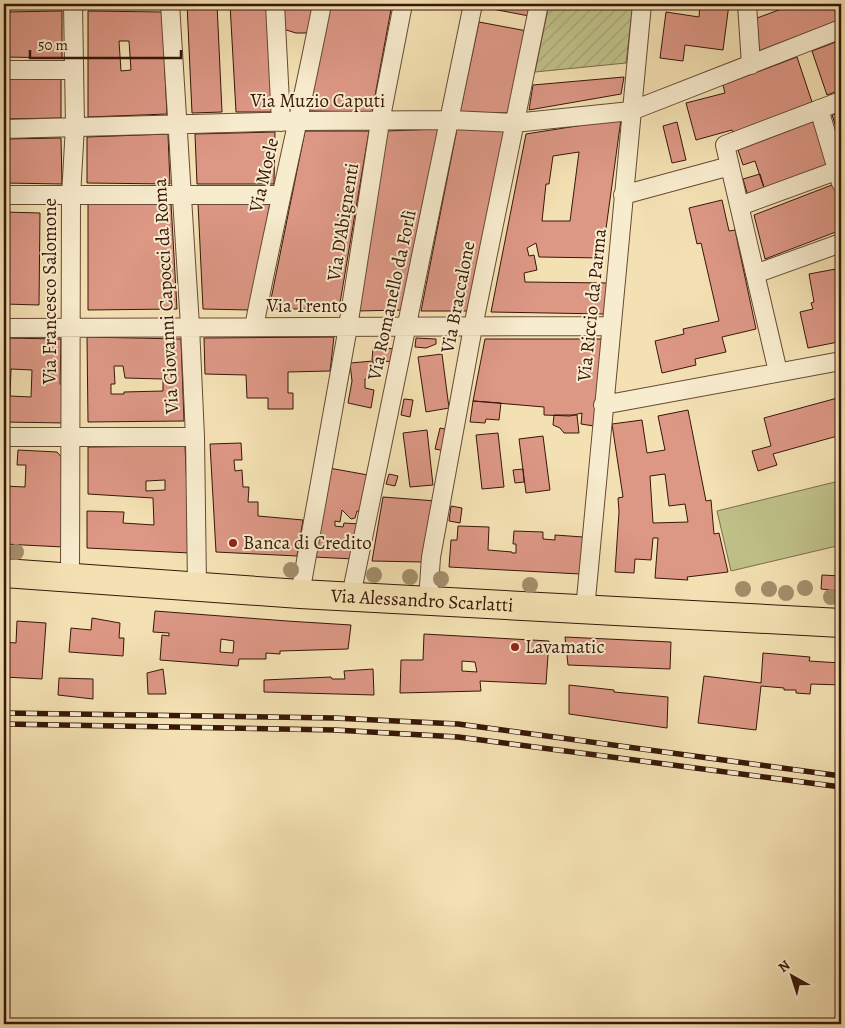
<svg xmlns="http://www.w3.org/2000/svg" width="845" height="1028" viewBox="0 0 845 1028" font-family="Alegreya,serif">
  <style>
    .garden { fill: url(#garden-furrows); stroke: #7c6c4a }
    .pitch { fill: #c0c28a; stroke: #7c6c4a }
    .building { fill: #dc9785; stroke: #371709; fill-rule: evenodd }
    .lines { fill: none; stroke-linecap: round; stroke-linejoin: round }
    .minor-casing { stroke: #664a34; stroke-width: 20 }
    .primary-casing { stroke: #371709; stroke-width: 30 }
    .minor { stroke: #f8ecce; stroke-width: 18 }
    .primary { stroke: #f4e1b3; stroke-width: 28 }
    .rail-casing { stroke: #371709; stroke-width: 5.5 }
    .rail { stroke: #f8ecce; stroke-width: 4; stroke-dasharray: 11; stroke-linecap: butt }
    .tree { fill: #a38e6b }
    .poi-dot { fill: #8f2418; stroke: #f8ecce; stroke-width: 2 }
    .labels { text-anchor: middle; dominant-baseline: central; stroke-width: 4; stroke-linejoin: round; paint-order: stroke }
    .street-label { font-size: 19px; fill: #371709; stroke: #f8ecce }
    .poi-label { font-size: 19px; fill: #371709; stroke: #f8ecce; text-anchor: start }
  </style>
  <defs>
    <pattern id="garden-furrows" width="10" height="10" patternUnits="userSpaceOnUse" patternTransform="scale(1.25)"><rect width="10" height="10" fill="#c0c28a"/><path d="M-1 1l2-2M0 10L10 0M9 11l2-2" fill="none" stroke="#a6a676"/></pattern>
  </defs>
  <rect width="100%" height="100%" fill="#f4e1b3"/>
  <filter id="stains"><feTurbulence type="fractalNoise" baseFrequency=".004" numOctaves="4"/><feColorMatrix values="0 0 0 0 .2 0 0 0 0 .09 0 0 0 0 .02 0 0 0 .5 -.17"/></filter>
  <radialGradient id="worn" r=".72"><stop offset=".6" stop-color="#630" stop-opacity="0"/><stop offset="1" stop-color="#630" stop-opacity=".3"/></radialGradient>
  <path class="garden" d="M549 4H633L626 63 535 72Z"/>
  <path class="pitch" d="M835 482 841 508V545L731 571 717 511Z"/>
  <path class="building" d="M187 4H217L222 112 192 113Z
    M230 4H269L275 112H236Z
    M282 4H314L308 33H296L283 29Z
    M330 4H392L372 112 309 111Z
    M483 4H531L529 16 482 7Z
    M700 4H729L723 50 685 45 683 61 660 58 666 12 699 17Z
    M795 4H841V19L759 52 757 18Z
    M62 11V58L4 57V12Z
    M88 11 162 12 167 114 88 117ZM119 41H129L131 70 121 71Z
    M479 22 527 31 510 113 460 112Z
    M841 40V90L827 95 812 51Z
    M797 57 812 102 733 133 732 130 696 140 686 103 725 93 723 85Z
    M4 77 61 78V118L4 119Z
    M624 77 621 94 529 110 533 85Z
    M841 111V142L832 115Z
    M621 119 602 258 539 257 536 243 527 248 529 256 534 255 537 270 524 273 525 282 608 283 605 314 491 312 526 134ZM579 152 570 221H542L546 184H549L553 156Z
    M816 120 831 165 765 191 755 161 743 165 738 150Z
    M677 122 686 160 672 163 663 126Z
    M439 129 403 310 357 311 387 131Z
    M457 129 507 131 471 311H421Z
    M305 131H369L339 309H269Z
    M275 132 274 184H197L195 134Z
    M168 134 170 184 87 183V137Z
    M61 138 62 184 4 183V139Z
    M760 174 765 191 748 196 743 179Z
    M837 183 841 198V230L765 259 754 215Z
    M722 200 729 231 735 230 756 329 722 337 726 352 695 359 696 365 662 373 655 341 684 334 683 329 719 321 701 243 697 244 689 208Z
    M88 203H171L177 309 88 310Z
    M198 203H270L250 310 203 309Z
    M4 212 40 213 39 305 4 304Z
    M841 268V331L836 332 838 342 808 348 800 312 813 309 811 303 814 302 809 274Z
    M87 337 181 339 184 421 88 422ZM114 366H123L125 378 163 379V391L124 392V394H111V384H115Z
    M334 337 330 371 288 372V393H293V409H268V398H247L246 375 205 374 204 338Z
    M4 338 61 339 60 384 65 385V423L4 422ZM11 369 32 370 31 397 10 396Z
    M416 338 436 339V344L426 348 415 347Z
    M485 339H604L594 426 581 424 582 413 570 416 544 415V407L473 401Z
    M373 347 396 349 394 362 372 360Z
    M442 354 449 408 426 412 418 357Z
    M373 361 375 378 365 379V388L374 390 371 408 348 403 352 381 350 363Z
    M841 397V435L773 454 777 465 758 471 752 451 771 446 764 418Z
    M404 399 413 400 410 417 401 415Z
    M473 401 501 403 499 420 486 419 485 423 470 422Z
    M688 410 706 501 711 500 714 534 719 533 728 572 687 577 688 580 655 578 658 538H653L651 560 635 559 634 573 615 572 619 512 618 498 623 497 612 424 642 420 647 453 665 450 658 416ZM665 474 669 506 685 504 688 522 653 523 650 476Z
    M554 415H577L579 433H564L560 428 553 425Z
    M440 428 449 430 445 451 435 449Z
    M427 430 433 485 410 487 403 433Z
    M498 433 504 487 482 489 476 435Z
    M543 436 550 490 526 493 519 439Z
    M241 443 242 460H234L235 471 242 470 243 487H249L248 502H258V516L303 520 297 556 216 552 210 444Z
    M185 446 190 553 87 548V511L124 512 123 523 154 525 153 498 88 494V447ZM165 480V490L146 491V481Z
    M18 450 57 452 64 460 63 547 4 544V486L25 487 26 465H17Z
    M329 468 368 475 362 512 357 511 355 518 351 519 342 510 340 522 335 521V526L343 527 344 523 361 524 354 559 314 557Z
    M523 469 524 482 515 483 513 470Z
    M389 474 398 476 395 486 386 484Z
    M383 497 436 501 423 562 372 561Z
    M451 506 462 508 460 523 449 521Z
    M458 526 489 527 488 550 512 552V553H516V544H513L514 531 543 532V539L555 540V535L583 537 580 574 449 567 451 540H457Z
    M822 575 841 576V591L821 589Z
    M155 611 287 621 351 625 348 649 280 651V654L266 653V659H239L238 666 160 660 162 635 169 636V633L153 632ZM221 639 234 641 233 653 220 652Z
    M92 618 120 623 119 638H124L123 656 69 652 71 628 91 630Z
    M17 621 46 623 42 679 4 677V642L16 643Z
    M424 634 549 641 546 684 480 681 481 691 400 693 401 660H423ZM462 661 475 662 477 672 462 671Z
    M565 637 671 642 670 669 568 665Z
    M763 653 810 657 809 661 841 663V685L811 684 810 694 796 693V690H784V688L761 686 756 730 698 723 704 676 761 683Z
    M163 669 166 694H148L147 673Z
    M373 669 374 695 264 692V680L331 677 332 679H345L344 671Z
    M59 678 93 679V699L58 695Z
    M569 685 614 690V692L668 697 667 728 569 714Z"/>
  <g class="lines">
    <defs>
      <path id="minor" d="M170 4 190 326 195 437 197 585
        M275 4 281 122
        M747 4 751 65
        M4 70H72
        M819 109 841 183
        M4 129 299 121 451 120 514 123 631 111 841 29
        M4 195H280
        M623 195 730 166
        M740 206 841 169
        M755 274 841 243
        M254 327C275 219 301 112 322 4
        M4 328 611 326
        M778 372 725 145 841 101
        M603 405 841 361
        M4 437H195
        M70 579 71 196 75 126 73 4
        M300 594 348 327 380 122 403 4
        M351 596 473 4
        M428 600 431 557 473 327 539 4
        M585 610 642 4"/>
      <g id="primary">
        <path id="s1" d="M4 573 300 594 841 623"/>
      </g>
    </defs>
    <use href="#minor" class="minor-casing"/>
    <use href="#primary" class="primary-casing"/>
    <use href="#minor" class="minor"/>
    <use href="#primary" class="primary"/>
    <defs>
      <path id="rail" d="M4 713 334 718 458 724 841 776
        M4 724 335 730 458 737 841 787"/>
    </defs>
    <use href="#rail" class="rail-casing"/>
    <use href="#rail" class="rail"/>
  </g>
  <g class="tree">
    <circle cx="16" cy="552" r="8"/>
    <circle cx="291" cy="570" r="8"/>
    <circle cx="374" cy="575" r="8"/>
    <circle cx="410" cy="577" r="8"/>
    <circle cx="441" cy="579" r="8"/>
    <circle cx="530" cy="585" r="8"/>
    <circle cx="805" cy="588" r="8"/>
    <circle cx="743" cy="589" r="8"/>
    <circle cx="769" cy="589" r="8"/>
    <circle cx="786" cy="593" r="8"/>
    <circle cx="831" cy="597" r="8"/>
  </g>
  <g class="poi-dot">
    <circle cx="233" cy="543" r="5"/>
    <circle cx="515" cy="647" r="5"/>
  </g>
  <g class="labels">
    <g class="street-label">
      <text x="318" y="101">Via Muzio Caputi</text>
      <text transform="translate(264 175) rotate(-77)">Via Moele</text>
      <text transform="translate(343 222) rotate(-81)">Via D'Abignenti</text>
      <text transform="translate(50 291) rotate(-90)">Via Francesco Salomone</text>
      <text transform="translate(392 295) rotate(-78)">Via Romanello da Forlì</text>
      <text transform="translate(166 296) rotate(-93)">Via Giovanni Capocci da Roma</text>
      <text transform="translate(458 297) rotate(-79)">Via Braccalone</text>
      <text transform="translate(592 305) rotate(-84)">Via Riccio da Parma</text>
      <text x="307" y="306">Via Trento</text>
      <text stroke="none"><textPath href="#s1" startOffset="419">Via Alessandro Scarlatti</textPath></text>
    </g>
    <g class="poi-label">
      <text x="243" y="543">Banca di Credito</text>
      <text x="525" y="647">Lavamatic</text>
    </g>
  </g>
  <rect width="845" height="1028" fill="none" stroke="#f4e1b3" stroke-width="20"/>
  <rect x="5" y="5" width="835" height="1018" fill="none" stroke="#371709" stroke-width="2.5"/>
  <rect x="10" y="10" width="825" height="1008" fill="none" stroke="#371709"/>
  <g transform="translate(792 976) rotate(321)" stroke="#f8ecce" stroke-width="4" paint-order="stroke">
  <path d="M0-4L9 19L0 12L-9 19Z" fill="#371709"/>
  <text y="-8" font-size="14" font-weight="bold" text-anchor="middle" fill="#371709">N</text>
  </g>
  <path d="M30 50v8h151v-8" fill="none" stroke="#371709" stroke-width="2.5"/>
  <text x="38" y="50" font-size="15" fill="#371709" stroke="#f8ecce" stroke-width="4" paint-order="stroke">50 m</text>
  <rect width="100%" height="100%" filter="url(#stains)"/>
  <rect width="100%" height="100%" fill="url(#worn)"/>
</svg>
